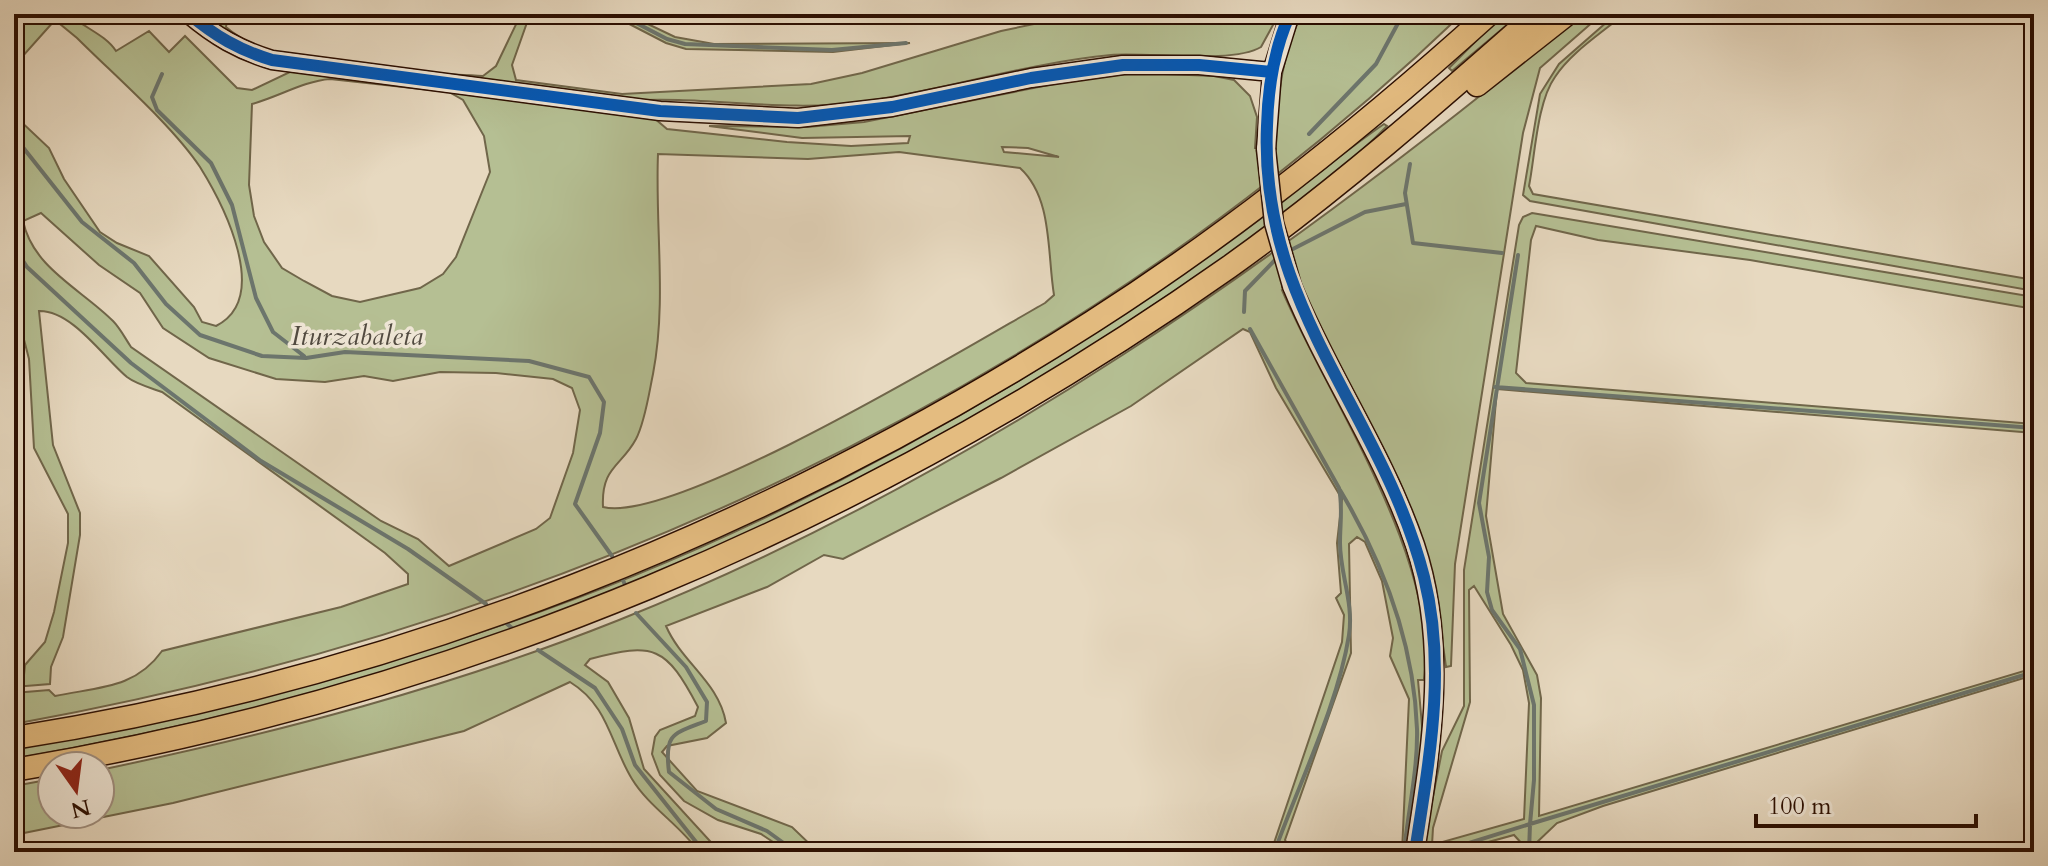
<svg xmlns="http://www.w3.org/2000/svg" width="2048" height="866" viewBox="0 0 2048 866" font-family="Cardo,serif">
  <style>
    .green { fill: #b5bf93; stroke: #70664a; stroke-width: 2; fill-rule: evenodd }
    .lines { fill: none; stroke-linecap: round; stroke-linejoin: round }
    .stream { stroke: #6c756d; stroke-width: 4 }
    .secondary-casing { stroke: #2b0e01; stroke-width: 21 }
    .highway-casing { stroke: #2b0e01; stroke-width: 25 }
    .secondary { stroke: #efe6d6; stroke-width: 18 }
    .highway { stroke: #e4bc80; stroke-width: 22 }
    .secondary-bridge-casing { stroke: #2b0e01; stroke-width: 21; stroke-linecap: butt }
    .secondary-bridge { stroke: #efe6d6; stroke-width: 18 }
    .cycleway-casing { stroke: #efe6d6; stroke-width: 17 }
    .cycleway { stroke: #0057b8; stroke-width: 12 }
    .labels { text-anchor: middle; dominant-baseline: central; stroke-width: 7; stroke-linejoin: round; paint-order: stroke }
    .water-label { font-size: 28px; font-style: italic; fill: #514a40; stroke: #efe6d6 }
  </style>
  <rect width="100%" height="100%" fill="#e7d9c0"/>
  <filter id="stains"><feTurbulence type="fractalNoise" baseFrequency=".0025" numOctaves="4"/><feColorMatrix values="0 0 0 0 .2 0 0 0 0 .09 0 0 0 0 .02 0 0 0 .5 -.17"/></filter>
  <radialGradient id="worn" r=".72"><stop offset=".6" stop-color="#630" stop-opacity="0"/><stop offset="1" stop-color="#630" stop-opacity=".3"/></radialGradient>
  <path class="green" d="M23 14H69C84 28 106 35 116 51L149 31 169 52 185 36 237 88 252 90 294 70 654 118 667 129 787 142 851 146 908 143 910 136 802 138 709 126 807 127 864 122 1084 78 1139 73 1214 76 1234 80 1250 96 1257 117 1255 148 1276 149C1276 105 1281 54 1302 14H1462C1062 397 555 626 14 724V693L49 690 55 696C98 687 135 689 162 651L341 607 408 584V574L385 553 162 392C151 388 136 384 127 377 104 358 72 310 39 311L53 445 80 513V535L63 637 51 667 50 684 14 687V679L24 675 25 665 45 642 54 612 68 543V514L34 448 29 359 14 301V115L49 148 64 179 100 232 117 243 149 256 194 307 202 322 216 326C272 298 223 204 200 167 172 125 114 75 77 38L55 20 14 66V22ZM330 79 449 92 463 100 484 136 490 172 456 257 443 274 420 288 360 302 332 296 304 281 282 268 264 242 254 216 249 185 252 104C278 97 304 81 330 79ZM1002 147 1028 148 1059 157 1004 152ZM899 152 1020 168C1053 198 1047 253 1054 295L1045 303C969 346 674 525 603 507 601 467 621 467 636 439 645 422 649 393 653 374 667 301 655 227 658 154L808 159ZM41 213 99 265 140 293 163 328 209 358 276 379 325 382 364 376 393 381 440 372 496 373 553 379 572 388 580 410 573 453 550 518 536 529 449 566 418 539 381 521 131 347C125 338 120 328 113 321 81 289 33 268 23 221Z
    M212 14H228L226 27C276 72 416 72 483 76L496 66 521 14H530L512 65 516 80 622 94 811 84 862 73 1001 31 1082 14H1279L1261 47C1233 64 1149 52 1111 55 1027 63 945 90 861 102 782 113 704 95 625 101L299 62 240 44 207 25Z
    M610 14H627L675 37 714 44 910 43 833 52 686 49 666 43Z
    M1503 14H1520L1452 71 1449 68Z
    M1581 14H1602L1540 68 1523 133 1455 564 1451 666 1446 667 1434 580 1419 529 1399 480 1311 313 1301 283 1282 290C1329 400 1440 559 1424 680H1418L1423 737 1409 852H1402L1409 699 1390 656 1393 638 1382 581 1365 542 1357 537 1349 544 1351 653 1285 840 1290 849 1306 852H1271L1342 642 1344 615 1336 598 1341 593 1337 543 1342 499 1276 388 1250 332 1243 329 1131 406 1001 478 843 559 824 555 767 587 666 626C682 663 719 682 726 723L707 738 667 746 662 752 697 791 792 827 818 852H788L761 834 718 820 684 801 660 775 652 754 655 737 660 730 695 716 698 707C666 646 654 642 590 659L585 665 608 682 629 718 644 769 720 852H699C680 825 649 807 632 779 610 743 609 706 570 682L464 731 173 803 14 835V786L52 779V814H100V770C277 733 451 687 619 620 974 478 1288 256 1581 14Z
    M1616 14H1624C1602 33 1571 52 1555 77 1537 102 1535 156 1529 186L1533 194 2034 280V291L1530 201 1523 195 1540 94 1559 64Z
    M1384 124 1387 126C1318 197 1231 253 1149 308 951 441 737 549 512 629 473 643 435 659 396 670 270 707 143 736 14 759V749C171 719 329 682 481 632 685 565 885 465 1067 351 1138 306 1207 258 1274 207 1311 180 1346 150 1384 124Z
    M1532 213 2034 297V309L1750 260 1598 240 1536 226 1531 240 1516 373 1526 383 2034 424V433L1497 389 1486 516 1503 614 1537 675 1541 698 1539 816 2034 668V675L1603 806 1557 823 1533 846V852H1524V846L1514 835 1452 852H1422L1442 751 1464 706V570L1519 225 1523 217ZM1474 586 1511 645 1523 670 1529 703 1524 819 1432 845 1433 828 1470 702 1469 590Z"/>
  <g class="lines">
    <path class="stream" d="M619 14 667 39 685 44 832 50 906 43
      M209 21 213 22 217 14
      M162 74 152 97 157 110 211 163 232 205 256 298 273 332 304 356
      M1309 134 1376 64 1403 14
      M14 136 82 222 134 263 166 304 200 335 262 356 306 358 345 352 529 361 589 377 604 402 600 433 575 504 612 556
      M1410 164 1405 193 1413 243 1502 253
      M14 247 27 267 131 363 261 461 408 549 486 604
      M1289 251 1365 212 1406 204
      M1518 255 1479 503 1489 557 1487 592 1492 610 1520 649 1534 705V780L1530 824 2034 672
      M1244 312 1245 291 1278 257
      M1250 329 1339 488C1343 507 1340 523 1340 543 1340 574 1354 603 1349 635 1338 704 1301 779 1277 845
      M1495 387 2034 428
      M1340 490C1383 562 1414 643 1417 729 1418 769 1408 812 1404 852
      M622 578 626 587
      M636 613 686 667 707 702 706 721C673 734 664 733 669 772L716 809 767 831 796 852
      M506 623 513 629
      M538 650 595 688 622 729 635 765 704 852
      M1440 852 1530 824 1529 852"/>
    <defs>
      <path id="secondary" d="M189 14C215 36 239 50 272 60L660 111 798 118 892 107 1031 78 1123 65H1199L1272 72
        M1266 149 1272 72 1290 14
        M1292 286C1328 374 1384 454 1415 545 1449 647 1431 749 1415 852"/>
      <path id="highway" d="M1477 85 1567 14
        M14 738C396 678 768 530 1092 322 1233 232 1365 126 1489 14
        M14 770C452 697 866 523 1229 267 1337 190 1437 102 1537 14"/>
    </defs>
    <use href="#secondary" class="secondary-casing"/>
    <use href="#highway" class="highway-casing"/>
    <use href="#secondary" class="secondary"/>
    <use href="#highway" class="highway"/>
    <defs>
      <path id="secondary-bridge" d="M1266 149 1274 223 1292 286"/>
    </defs>
    <use href="#secondary-bridge" class="secondary-bridge-casing"/>
    <use href="#secondary-bridge" class="secondary-bridge"/>
    <defs>
      <path id="cycleway" d="M189 14C215 36 239 50 272 60L660 111 798 118 892 107 1031 78 1123 65H1199L1272 72
        M1290 14C1274 49 1268 87 1267 126 1259 310 1382 412 1424 577 1447 669 1429 760 1415 852"/>
    </defs>
    <use href="#cycleway" class="cycleway-casing"/>
    <use href="#cycleway" class="cycleway"/>
  </g>
  <g class="labels">
    <g class="water-label">
      <text x="357" y="336">Iturzabaleta</text>
    </g>
  </g>
  <rect width="2048" height="866" fill="none" stroke="#e7d9c0" stroke-width="48"/>
  <rect x="16" y="16" width="2016" height="834" fill="none" stroke="#2b0e01" stroke-width="4"/>
  <rect x="24" y="24" width="2000" height="818" fill="none" stroke="#2b0e01" stroke-width="2"/>
  <g transform="translate(76 790) rotate(166)"><circle r="38" fill="#efe6d6" stroke="#a19081" stroke-width="2"/>
  <path d="M0-6L14 30L0 20L-14 30Z" fill="#8f2418"/>
  <text y="-12" font-size="22" font-weight="bold" text-anchor="middle" fill="#2b0e01">N</text>
  </g>
  <path d="M1756 814v12h220v-12" fill="none" stroke="#2b0e01" stroke-width="4"/>
  <text x="1768" y="814" font-size="24" fill="#2b0e01" stroke="#efe6d6" stroke-width="6" paint-order="stroke">100 m</text>
  <rect width="100%" height="100%" filter="url(#stains)"/>
  <rect width="100%" height="100%" fill="url(#worn)"/>
</svg>
